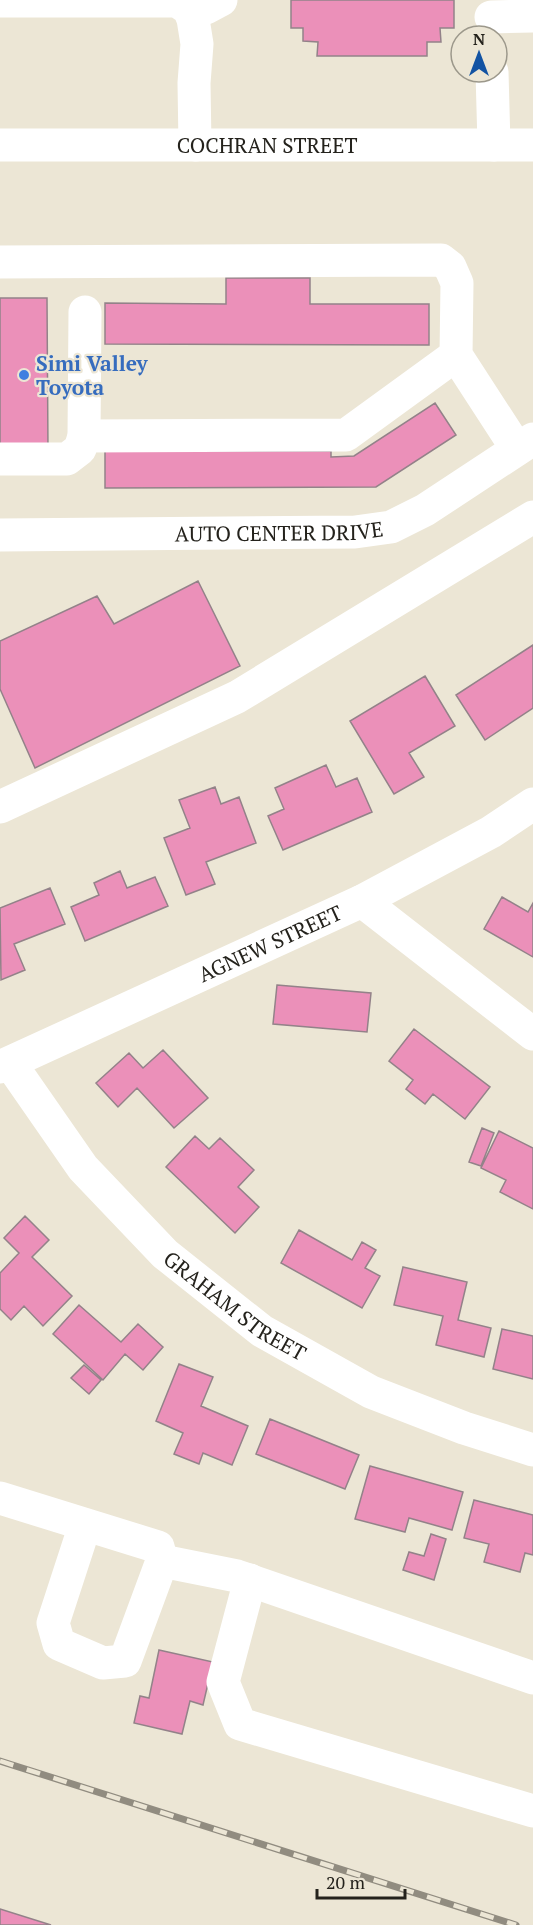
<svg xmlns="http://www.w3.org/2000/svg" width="533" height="1925" viewBox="0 0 533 1925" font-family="'PT Serif',serif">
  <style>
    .building { fill: #eb90b9; stroke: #938289; stroke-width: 1.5 }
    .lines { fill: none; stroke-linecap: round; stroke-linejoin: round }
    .minor { stroke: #fff; stroke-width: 33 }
    .major { stroke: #fff; stroke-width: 33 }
    .rail-casing { stroke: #918c80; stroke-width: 7 }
    .rail { stroke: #ece6d5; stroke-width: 4.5; stroke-dasharray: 14; stroke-linecap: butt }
    .shop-dot { fill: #3f7fe0; stroke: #ece6d5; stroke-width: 2 }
    .labels { text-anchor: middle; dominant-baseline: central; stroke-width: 4.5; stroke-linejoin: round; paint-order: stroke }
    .street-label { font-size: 21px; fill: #24221c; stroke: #ece6d5 }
    .shop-label { font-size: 21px; font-weight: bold; fill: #366cbe; stroke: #ece6d5; text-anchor: start }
  </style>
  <rect width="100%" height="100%" fill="#ece6d5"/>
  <path class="building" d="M291 0H454V28H440L441 42H427V56H317L318 42 303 41V28H291Z
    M226 278H310V304H429V345L105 344V303L226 304Z
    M0 298H47L48 451H0Z
    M435 403 456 435 376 487 105 488V451H331V457L354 456Z
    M198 581 240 666 35 768 0 689V641L97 596 114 624Z
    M533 645V708L485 740 456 695Z
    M425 676 455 726 409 753 424 777 394 794 350 721Z
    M326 765 336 787 357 778 372 812 283 850 268 816 284 809 275 788Z
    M215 787 221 804 239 797 256 843 206 862 215 884 186 895 164 838 190 828 179 800Z
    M120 871 127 888 155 877 168 906 85 941 71 907 99 895 94 883Z
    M50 888 65 924 14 944 25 970 1 980 0 908Z
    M502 897 528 912 533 903V957L484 929Z
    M277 985 371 993 367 1032 273 1024Z
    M414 1029 490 1087 465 1119 433 1094 425 1104 406 1089 413 1080 389 1061Z
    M163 1050 208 1098 174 1128 137 1088 118 1107 96 1083 129 1053 143 1068Z
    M482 1128 494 1133 481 1166 469 1162Z
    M499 1131 533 1148V1209L500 1192 506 1180 481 1168Z
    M195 1136 209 1149 220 1138 254 1170 238 1187 259 1207 235 1233 166 1167Z
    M25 1216 49 1240 32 1257 72 1296 43 1326 24 1306 11 1320 0 1309V1273L19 1253 4 1238Z
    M299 1230 352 1260 362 1242 376 1250 365 1268 380 1276 362 1308 281 1263Z
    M403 1267 467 1282 458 1320 491 1328 484 1357 436 1345 443 1316 394 1305Z
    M79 1305 121 1342 138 1324 163 1347 143 1370 125 1354 103 1380 53 1334Z
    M502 1329 533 1336V1379L493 1369Z
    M179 1364 213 1377 201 1406 248 1426 232 1465 203 1453 199 1464 174 1454 183 1433 156 1421Z
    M84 1365 101 1380 89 1394 71 1378Z
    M270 1419 359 1455 345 1489 256 1454Z
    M370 1466 463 1492 452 1530 409 1518 405 1532 355 1519Z
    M474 1500 533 1515V1555L525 1553 520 1572 484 1562 489 1544 464 1538Z
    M431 1534 446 1539 434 1580 403 1570 409 1552 424 1556Z
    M159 1650 213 1662 203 1705 190 1701 182 1734 134 1723 140 1696 149 1698Z
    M0 1909 51 1925H0Z"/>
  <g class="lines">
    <g class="minor">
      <path d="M0 1H177L189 9 193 19 197 44 194 83 195 145"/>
      <path d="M206 8 221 0"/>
      <path d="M491 17 533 16"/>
      <path d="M492 72 494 145"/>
      <path d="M0 262 441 260 450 267 457 283 456 355 517 449"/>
      <path d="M84 436 346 435 456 355"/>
      <path d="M0 459H67L80 449 84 436 85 312"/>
      <path id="s1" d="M0 535 355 532 391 527 425 510 533 439"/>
      <path d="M0 807 237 697 533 517"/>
      <path d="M362 901 533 1034"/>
      <path id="s2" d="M10 1063 83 1168 165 1254 262 1331 371 1392 464 1428 533 1450"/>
      <path id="s3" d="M0 1067 362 901 491 832 533 804"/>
      <path d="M0 1498 158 1547 162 1561 125 1661 103 1663 59 1644 53 1623 85 1525"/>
      <path d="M162 1561 237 1576 533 1678"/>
      <path d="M250 1580 223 1682 240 1724 533 1811"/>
    </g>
    <path class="major" id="s4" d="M0 145H533"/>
    <defs>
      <path id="rail" d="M0 1761 516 1925"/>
    </defs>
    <use href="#rail" class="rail-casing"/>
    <use href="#rail" class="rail"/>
  </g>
  <circle class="shop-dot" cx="24" cy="375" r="6"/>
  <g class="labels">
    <g class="street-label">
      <text stroke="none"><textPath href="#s4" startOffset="267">COCHRAN STREET</textPath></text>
      <text stroke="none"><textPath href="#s1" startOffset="279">AUTO CENTER DRIVE</textPath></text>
      <text stroke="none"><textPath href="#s3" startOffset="297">AGNEW STREET</textPath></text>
      <text stroke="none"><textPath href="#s2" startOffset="334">GRAHAM STREET</textPath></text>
    </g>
    <g class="shop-label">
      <text x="36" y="363">Simi Valley<tspan x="36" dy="24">Toyota</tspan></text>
    </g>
  </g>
  <g transform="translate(479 54)"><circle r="28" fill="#ece6d5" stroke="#9c988b" stroke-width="1.5"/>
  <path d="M0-4.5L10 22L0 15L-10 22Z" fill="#1253a3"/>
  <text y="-9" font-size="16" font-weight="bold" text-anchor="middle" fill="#24221c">N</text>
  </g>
  <path d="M317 1889v9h88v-9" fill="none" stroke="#24221c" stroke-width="3"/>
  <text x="326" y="1889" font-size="18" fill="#24221c" stroke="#ece6d5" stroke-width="4.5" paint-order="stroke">20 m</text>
</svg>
